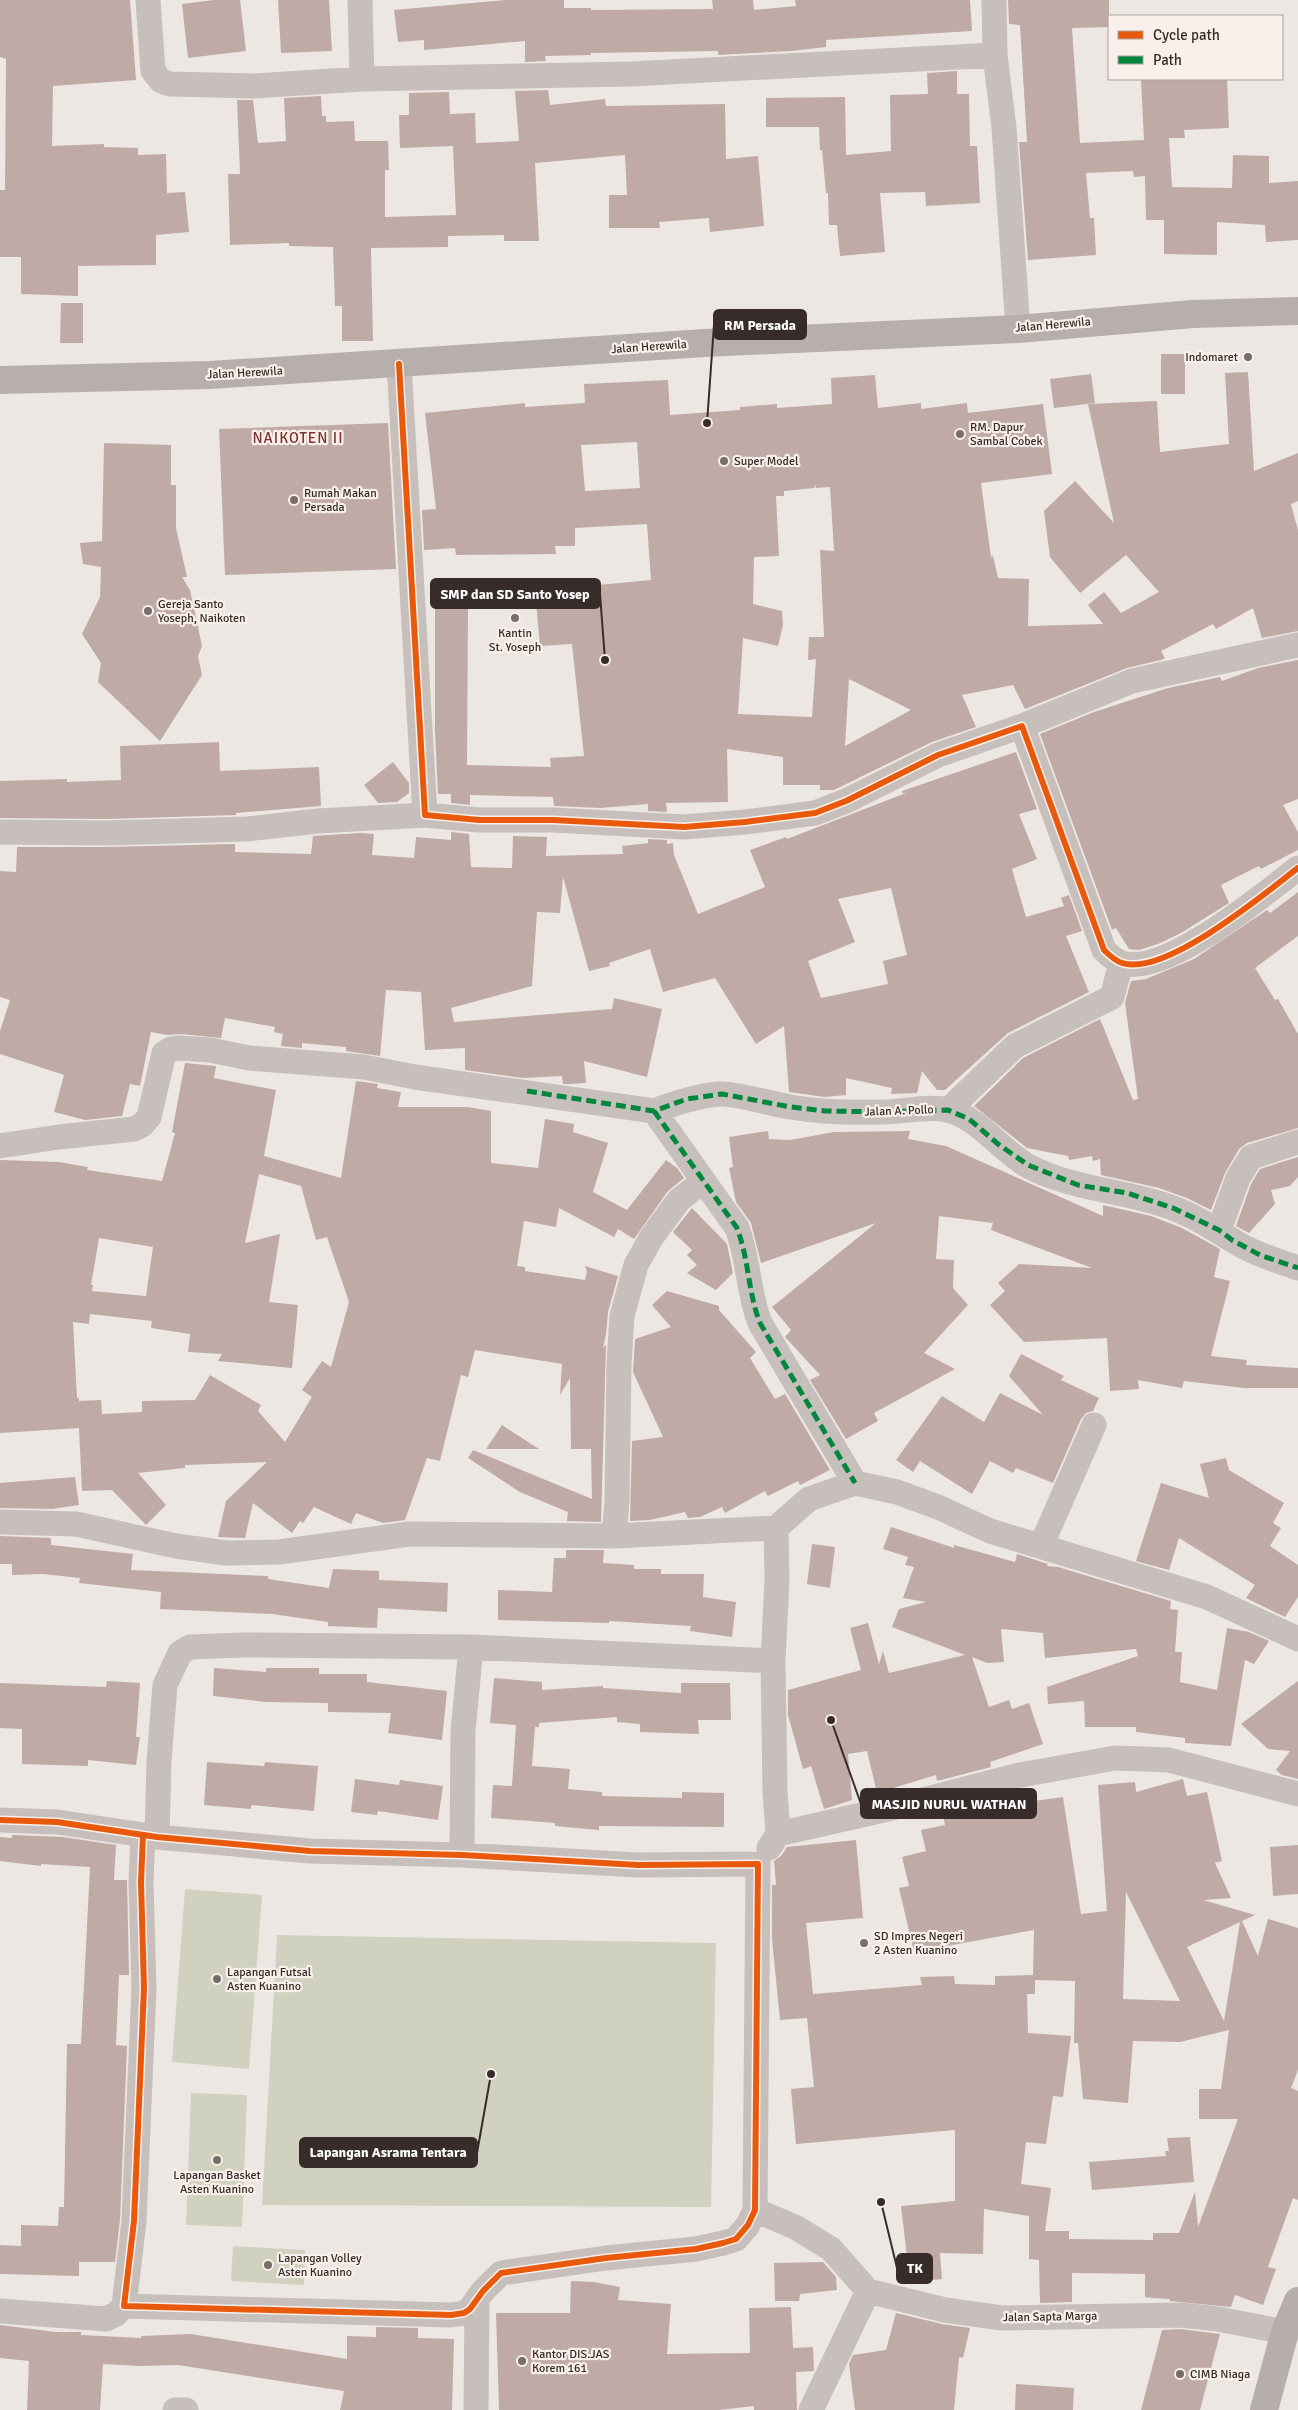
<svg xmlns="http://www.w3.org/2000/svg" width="1298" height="2410" viewBox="0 0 1298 2410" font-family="Signika,sans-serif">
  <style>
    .green { fill: #d0d1be }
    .building { fill: #bfaaa6; fill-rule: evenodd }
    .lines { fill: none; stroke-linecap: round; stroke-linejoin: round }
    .street { stroke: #c6bfbc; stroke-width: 25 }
    .secondary { stroke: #b7afac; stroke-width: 28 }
    .primary { stroke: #b5aeab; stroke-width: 28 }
    .quiet { stroke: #00873e; stroke-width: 5; stroke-dasharray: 10 5; stroke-linecap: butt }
    .cycleway-casing { stroke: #f9f0eb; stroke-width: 9 }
    .cycleway { stroke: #e8590c; stroke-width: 6 }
    .poi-dot { fill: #776d6b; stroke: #f9f0eb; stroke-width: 2 }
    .labels { text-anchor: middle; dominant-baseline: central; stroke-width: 4.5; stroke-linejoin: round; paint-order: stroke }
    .street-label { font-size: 12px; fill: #372c2a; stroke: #f9f0eb }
    .poi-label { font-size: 12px; fill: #372c2a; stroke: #f9f0eb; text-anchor: start }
    .quarter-label { font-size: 15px; letter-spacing: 1px; fill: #7f312a; stroke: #f9f0eb }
    .leader { fill: none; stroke: #372c2a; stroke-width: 2 }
    .callout-dot { fill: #372c2a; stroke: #f9f0eb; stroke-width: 2 }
    .callout { fill: #372c2a; stroke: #372c2a; stroke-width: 2 }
    .callout-label { font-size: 14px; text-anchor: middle; font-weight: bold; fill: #fff }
  </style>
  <rect width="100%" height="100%" fill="#ede7e3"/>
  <path class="green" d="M185 1889 262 1895 249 2069 172 2062Z
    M277 1935 716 1943 711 2207 262 2205Z
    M191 2093 247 2095 242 2227 186 2225Z
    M233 2246 305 2250 304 2285 231 2281Z"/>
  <path class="building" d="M0 0H130L136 80 53 86 52 146 104 144V147L138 148V155L166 154 167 193 185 192 189 232 156 235V265L78 266V296L21 294V257H0V190H5L6 59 0 57Z
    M214 0H240L246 51 188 58 182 4Z
    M278 0H329L332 51 281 53Z
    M506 0H564V8H591V10L713 9 712 0H753L754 10 796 6 795 0H970L972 31 826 40V47L791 51 718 55V51L591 53V55L545 56 546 61 525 62V41L424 50V40L398 42 394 10Z
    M1008 0H1109V27L1072 28 1080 143 1144 140 1141 79H1227L1229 128 1184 130 1185 138H1169L1172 187 1232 188 1233 155 1269 156V183L1298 181V240L1266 242 1265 225 1217 222V255L1164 254V220H1146L1145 176 1134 177 1133 171 1086 173 1090 218H1094L1096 255 1028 260 1019 142H1027L1020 25 1009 24Z
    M957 71V94H969L970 146H977L980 203 926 206 925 192 880 193 885 252 840 256 837 225H829L828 193H826L822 150H820L819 127H766V98L845 97 846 155 891 151 890 95 928 94 927 73Z
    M548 90 550 105 605 99 606 106 725 104 726 159 758 156 764 226 710 232 709 218 659 222 660 228H609V195H627L625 155 535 163 539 241H504V235L448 236V247L371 248 373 341H342V306H335L333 247 289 246V243L230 245 228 174H240L237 100H253L258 143 286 141 284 98 321 96 322 116H326V122L354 121 355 141H388L389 170H385V217L456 215 453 146 400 148 399 115H409V93L449 92 450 114 475 113 476 143 519 141 515 91Z
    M61 303H83V343H60Z
    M1161 354H1185V394H1161Z
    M1248 372 1254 471 1298 453V501L1291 504 1298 530V631L1262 638 1253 608 1216 629 1213 624 1161 651 1165 658 1161 660 1127 668 1025 709 1013 685 962 695 976 727 932 742 834 790H820V785H783V757L727 749 728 802 666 803 667 812 648 811V804L600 808 554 806 553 797 470 795V805L451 803V794H438L435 731V606L468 607 467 765 551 767 550 758 584 756 572 644 540 646 535 591 651 580 647 524 575 528V546H555L556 554 456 555 455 548 424 550 422 510 436 509 425 413 525 403V407L585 403 584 384 668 380 670 415 740 410V407L777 404V408L832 404 831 378 875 375 878 408 921 403V409L967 403 968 413 1043 404 1052 474 981 483 991 557 993 556 998 578 1029 579 1028 626 1103 624 1088 605 1104 592 1121 613 1159 592 1126 555 1080 593 1050 557 1044 511 1075 481 1114 523 1088 404 1157 401 1160 452 1229 444 1225 373ZM637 442 640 488 585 491 581 445ZM815 485 816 488 830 487 834 551 820 550 824 637H809L808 660 816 659 812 717 738 714 743 638 778 646 783 625 782 611 753 604 754 557 779 556 776 496H784V491L814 488ZM849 679 911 710 845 746Z
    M1091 374 1095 403 1054 408 1050 379Z
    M388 423 396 569 225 575 219 429Z
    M104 443 171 445V485H176V528L187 577H182L190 590 202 646 198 656 202 675 160 741 98 682 101 663 82 634 100 597 101 567 83 564 80 543 102 541Z
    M1298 660V799L1283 805 1298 832V850L1261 869 1259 866 1221 885 1229 903 1181 933 1158 944 1139 950 1129 949 1116 928 1112 930 1040 734 1094 712 1168 688 1220 677 1222 681 1258 668Z
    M219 742 220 771 319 767 321 806 236 813V815L107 819 0 818V781L67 779V782L121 780 120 746Z
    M1016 752 1037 809 1019 814 1037 859 1012 869 1026 917 1064 906 1061 898 1069 895 1082 931 1066 936 1089 992 1008 1033 945 1090H937L922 1071 917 1093 891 1094 892 1088 846 1078V1095L824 1097 789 1092 784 1026 756 1044 715 978 663 992 650 949 609 963 610 966 589 971 563 877 560 913 537 912 532 986 451 1008 454 1022 612 1009 614 998 662 1009 647 1077 584 1061 586 1083 569 1084H563L562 1076 523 1078 465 1070V1048L425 1050 421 992 386 990 380 1056 346 1051V1047L302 1043V1048L281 1046 283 1034 274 1032 275 1027 225 1018 221 1038 181 1034 167 1035 151 1032 140 1086 130 1084 122 1116 85 1120 54 1112 64 1075 0 1054V1031L10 1000 0 997V871L16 872 17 847H107L235 844V852L311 854 313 836 360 833 374 834 372 855 414 858 416 837 451 840V832L469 834 471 867 512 868 513 836 547 837 546 856 623 854 622 846 648 843V839L667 840V844L673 843 674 855 698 914 765 887 750 850 786 837 787 839 906 793H902V791ZM891 888 907 955 883 961 888 984 821 998 808 961 855 942 838 899Z
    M393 762 409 783V793L397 802 378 803 364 785Z
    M1298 892V936L1255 968 1275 1000 1278 999 1298 1034V1128L1247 1143 1239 1149 1225 1173 1211 1210 1187 1198 1159 1188 1101 1175 1100 1159 1093 1161 1092 1156 1069 1160 1068 1156 1027 1148 974 1106 1023 1058 1100 1019 1133 1100 1138 1099 1125 1003 1131 981 1146 979 1194 959 1267 910 1270 913Z
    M185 1063 216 1066 214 1078 276 1090 264 1156 341 1178 356 1081 378 1084 377 1088 401 1092 398 1107H467L491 1111V1163L538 1168 545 1119 574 1124 573 1132 608 1143 593 1192 627 1210 666 1160 677 1168 684 1178 668 1191 634 1239 618 1229 614 1237 559 1208 556 1227 524 1221 517 1266 525 1267V1271L585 1280 587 1272 585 1266 618 1276 608 1312 606 1334 603 1348 606 1345 601 1522 567 1521 568 1512 520 1492 468 1458 473 1450 592 1499 591 1449H571L570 1378 560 1395 562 1364 475 1350 468 1377 461 1375 440 1461 427 1458 405 1520 383 1523 356 1513 351 1524 314 1507 303 1523 300 1521 292 1533 253 1503 245 1538 218 1537 226 1501 267 1462 185 1465V1468L138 1473 166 1505 146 1525 112 1490 82 1491 79 1428 0 1433V1160L59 1162 88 1167 87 1170 162 1181 175 1133 172 1132ZM259 1174 301 1186 316 1240 327 1237 349 1302 331 1367 322 1361 302 1390 312 1397 285 1442 258 1411 261 1405 210 1375 195 1400 142 1401V1412L102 1414 101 1400 79 1401V1398H77L73 1322 89 1324 90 1314 152 1321 151 1328 190 1334 188 1352 222 1354 218 1361 292 1368 298 1305 269 1302 280 1234 245 1243ZM99 1238 153 1247 146 1296 92 1291 93 1285H91Z
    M768 1131 769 1139 790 1140 834 1132 910 1131 908 1139 946 1146 1103 1216V1205L1151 1216 1182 1228 1220 1249 1214 1277 1230 1281 1211 1356 1247 1360 1246 1365 1298 1368V1388H1244L1184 1381 1182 1388 1138 1380 1139 1389 1110 1391 1107 1338 1024 1342 990 1305 1005 1291 998 1283 1019 1264 1092 1268 991 1230 993 1223 939 1216 936 1259 954 1260 953 1288 968 1305 924 1353 955 1369 874 1413 878 1421 846 1439 810 1380 820 1375 785 1337 791 1330 772 1307 876 1223 761 1263 751 1223 736 1202 729 1168 733 1167 729 1137Z
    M1298 1157V1177L1290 1186 1271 1190 1275 1204 1249 1233 1236 1226 1251 1184 1260 1169Z
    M692 1208 727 1244 733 1273 716 1290 687 1273 697 1265 687 1255 692 1250 673 1232Z
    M667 1291 719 1306V1310L756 1352 750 1358 775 1399 785 1394 830 1470 800 1485 798 1481 768 1496 765 1491 725 1513 722 1507 700 1517 688 1518 685 1512 650 1520 630 1521 632 1441 663 1437 633 1372 635 1339 671 1327 652 1305Z
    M1021 1354 1064 1376 1061 1380 1099 1398 1093 1411 1086 1413 1081 1419 1053 1483 1016 1468 1013 1473 990 1461 972 1494 920 1461 913 1472 896 1460 942 1396 984 1422 1000 1393 1043 1415 1009 1376Z
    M502 1425 539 1449H486Z
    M1226 1458 1229 1470 1284 1503 1273 1523 1281 1528 1270 1546 1298 1565V1597L1285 1617 1246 1598 1255 1585 1179 1538 1169 1570 1136 1561 1161 1483 1209 1498 1200 1464Z
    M75 1477 79 1505 52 1509 0 1508V1483Z
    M891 1527 954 1548V1545L1015 1562 1017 1554 1048 1564 1047 1566 1058 1567 1171 1601 1170 1609 1178 1610 1175 1652H1182L1180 1682 1217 1690 1227 1628 1249 1632 1269 1641 1254 1664 1245 1660 1231 1746 1185 1743V1738L1136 1732V1727H1085L1084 1701 1048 1704 1047 1687 1138 1656 1136 1649 1045 1658 1043 1633 1001 1629 1004 1662 987 1663 972 1657 989 1707 1009 1700 1012 1709 1029 1703 1043 1744 990 1762 991 1767 937 1781 936 1775 877 1793 867 1751 848 1754 852 1800 824 1809 811 1766 803 1769 788 1715V1690L861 1670 850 1628 868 1623 879 1664 883 1651 889 1673 965 1655 892 1627 899 1609 926 1602 903 1598 914 1567 905 1565 908 1557 883 1549Z
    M0 1536 51 1538V1545L133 1554 131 1570 268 1576V1579L329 1588 333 1569 379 1571V1580L448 1583 447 1612 378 1608 377 1628 328 1626V1622L272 1614 160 1609 161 1592 79 1583 80 1578 43 1574 12 1575V1564H0Z
    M812 1544 835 1547 830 1588 807 1584Z
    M566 1550H604L603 1563 634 1565V1569H661V1574H704L703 1597 736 1602 732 1637 690 1631 691 1626 609 1621V1623L498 1620V1590L552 1592 554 1558H566Z
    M214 1668 266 1672V1668H319V1674H367V1682L447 1691 442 1740 388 1733 391 1713 328 1712V1703L266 1702 213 1696Z
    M494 1678 542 1682V1690L603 1686V1688L681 1693V1683H730L731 1720H698L699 1734 640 1732V1724L617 1722V1717L539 1723V1727H535L532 1766 570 1769 568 1789 602 1792V1796L682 1798V1792L724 1793V1827L599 1826V1830L555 1826V1823L491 1818 493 1785 512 1786 516 1725 490 1723Z
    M107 1681 140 1683 136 1737H140L136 1765 88 1760V1766L22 1764V1729L0 1728V1683L106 1687Z
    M1298 1681V1779L1282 1775 1276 1770 1290 1751 1268 1749 1241 1724Z
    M207 1762 264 1766 265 1762 318 1766 314 1811 251 1805V1809L204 1805Z
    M355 1779 399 1785 400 1780 443 1786 438 1820 378 1811 377 1815 351 1812Z
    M1183 1779 1187 1796 1207 1792 1222 1861 1215 1863 1231 1898 1203 1900 1255 1915 1242 1921 1258 1956 1268 1919 1298 1928V2070L1291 2088 1298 2091V2200L1293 2198 1268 2267 1276 2269 1263 2305 1235 2295 1231 2307 1169 2301 1170 2299 1153 2298 1145 2297V2274L1072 2273V2302L1040 2303 1039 2260 1029 2259V2216L984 2209 983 2254 940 2253 942 2279 910 2282 901 2206 955 2201V2130L796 2144 791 2089 814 2087 807 2018 780 2020 772 1939V1885H776L774 1861 781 1856 787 1847 856 1840 863 1918 806 1923 813 1994 922 1985 920 1977 954 1976 955 1984 995 1985V1976L1033 1975 1034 1930 914 1952 899 1888 909 1886 902 1857 926 1851 921 1830 945 1825 942 1810 997 1796 999 1806 1063 1797 1081 1914 1107 1911 1098 1785 1135 1782 1136 1792ZM1126 1892 1180 2001 1123 1999ZM1240 1922 1224 2021 1187 1947ZM1035 1980 1075 1981 1074 2043H1078L1083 2099 1128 2103 1133 2041 1180 2042 1229 2030 1221 2089H1199V2119H1238L1198 2227 1195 2192 1179 2233H1153V2240L1069 2239V2231H1045L1051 2188 1021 2184 1026 2142 1046 2144 1053 2096 1063 2097 1071 2036 1028 2033 1027 1994H1035Z
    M12 1835 63 1837 116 1845 114 1880H127L129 1975H119L116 2045 127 2046 120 2220 115 2262H79V2276L0 2274V2245L21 2246V2225L58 2226 59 2207H64L67 2044H81L90 1867 41 1864V1866L0 1861V1837L12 1838Z
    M1298 1845V1894L1273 1896 1270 1847Z
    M1190 2137 1194 2182 1092 2190 1089 2162 1166 2156 1165 2151H1169L1167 2138Z
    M823 2262 836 2277 837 2290 800 2294 799 2301H775L774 2263Z
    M571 2281 594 2282 620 2287 618 2300 671 2304 667 2354 750 2353 749 2308 791 2307 793 2348 813 2347 814 2371 796 2372 797 2410H754V2406L719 2410H499L496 2313H570Z
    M896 2313 942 2324 970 2328 963 2358 959 2357 954 2410H855L849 2364 853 2355 886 2350Z
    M0 2325 56 2332H81V2335L141 2338V2336L191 2334 347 2359V2336L376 2337V2327L418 2328V2338L454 2339 452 2410H340L344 2391 178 2365 141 2366 103 2364 100 2410H27L29 2361 0 2358Z
    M1180 2329 1220 2334 1200 2410H1141L1162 2330Z
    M1016 2384 1074 2388 1073 2410H1015Z"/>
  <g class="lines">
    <path class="street" d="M148 0 153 71 161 81 170 84 254 86 362 79 631 74 995 55
      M360 0 362 79
      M994 0 995 55 1004 128 1018 329
      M399 364 425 815 479 820H553L684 827 745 822 815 813 846 801 938 755 1022 726 1104 950C1109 955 1116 961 1122 963 1165 977 1264 894 1298 868
      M1022 726 1132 681 1298 645
      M0 832 107 833 247 829 318 821 425 815
      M948 1110 1015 1046 1112 997 1121 963
      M654 1111 737 1228C749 1259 748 1293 760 1323L855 1483
      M0 1146 59 1137 134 1129 142 1125 149 1117 164 1053 171 1049 180 1048 210 1050 249 1058 364 1067 415 1077 654 1111C675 1103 696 1096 719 1094 737 1093 771 1104 790 1107 820 1112 853 1113 884 1112 904 1112 928 1105 948 1110 979 1118 1000 1150 1028 1166 1073 1190 1125 1190 1173 1208 1194 1216 1213 1228 1232 1240 1252 1253 1275 1260 1298 1268
      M1219 1230 1238 1178 1251 1157 1298 1142
      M0 1522 76 1524 176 1546 226 1553 279 1552 409 1534 614 1536 776 1528 809 1499 855 1483 897 1492 938 1507 990 1531 1207 1597 1298 1639
      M614 1536 617 1502 619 1364 622 1316 636 1265 651 1238 679 1200 702 1182
      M1041 1546 1094 1425
      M0 1820 57 1822 157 1837 310 1851 462 1855 638 1865 758 1864 755 2210 748 2225 736 2239 723 2243 696 2249 606 2258 501 2273 483 2291 470 2309 464 2313 451 2315 124 2306 134 2221 144 1988 141 1882 143 1835
      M778 1834 888 1809 1015 1776 1115 1758 1169 1760 1298 1794
      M157 1837 159 1761 165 1685 180 1653 190 1647 243 1645 471 1647
      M769 1848 778 1834 775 1792 773 1661 777 1580 776 1528
      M462 1855 463 1731 471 1647 773 1661
      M755 2210 795 2227 831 2249 868 2291 945 2310 1002 2318 1181 2315 1218 2319 1285 2332
      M0 2311 106 2319 116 2314 124 2306
      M175 2410H186
      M476 2410 477 2300
      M811 2410 868 2291"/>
    <path class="secondary" d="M0 380 210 375 705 343 1018 329 1193 314 1298 311"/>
    <path class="primary" d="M1264 2410 1285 2332 1298 2301"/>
    <path class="quiet" d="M527 1091 654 1111 687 1099 722 1094 791 1107 825 1111 884 1112 948 1110 969 1119 998 1144 1028 1165 1078 1185 1127 1193 1173 1208 1219 1230 1232 1240 1260 1255 1298 1268
      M654 1111 737 1228C749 1259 748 1293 760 1323L855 1483"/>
    <defs>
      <path id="cycleway" d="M399 364 425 815 479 820H553L684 827 745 822 815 813 846 801 938 755 1022 726 1104 950C1109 955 1116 961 1122 963 1165 977 1264 894 1298 868
        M0 1820 57 1822 157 1837 310 1851 462 1855 638 1865 758 1864 755 2210 748 2225 736 2239 723 2243 696 2249 606 2258 501 2273 483 2291 470 2309 464 2313 451 2315 124 2306 134 2221 144 1988 141 1882 143 1835"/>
    </defs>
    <use href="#cycleway" class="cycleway-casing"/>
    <use href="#cycleway" class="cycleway"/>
  </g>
  <g class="poi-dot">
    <circle cx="1248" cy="357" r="5"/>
    <circle cx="960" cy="434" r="5"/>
    <circle cx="724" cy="461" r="5"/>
    <circle cx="294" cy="500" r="5"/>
    <circle cx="148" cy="611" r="5"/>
    <circle cx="515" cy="618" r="5"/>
    <circle cx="864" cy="1943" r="5"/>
    <circle cx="217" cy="1979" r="5"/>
    <circle cx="217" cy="2160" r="5"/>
    <circle cx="268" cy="2265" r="5"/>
    <circle cx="522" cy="2361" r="5"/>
    <circle cx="1180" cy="2374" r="5"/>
  </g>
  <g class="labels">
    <g class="street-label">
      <text transform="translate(1053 325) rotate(-5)">Jalan Herewila</text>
      <text transform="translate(649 347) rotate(-4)">Jalan Herewila</text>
      <text transform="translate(245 373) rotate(-3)">Jalan Herewila</text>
      <text transform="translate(899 1111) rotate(-2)">Jalan A. Pollo</text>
      <text transform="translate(1050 2317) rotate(-1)">Jalan Sapta Marga</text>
    </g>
    <g class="poi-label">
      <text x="1238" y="357" text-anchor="end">Indomaret</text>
      <text x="970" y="427">RM. Dapur<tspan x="970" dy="14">Sambal Cobek</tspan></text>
      <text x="734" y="461">Super Model</text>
      <text x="304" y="493">Rumah Makan<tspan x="304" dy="14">Persada</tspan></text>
      <text x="158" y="604">Gereja Santo<tspan x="158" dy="14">Yoseph, Naikoten</tspan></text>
      <text x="515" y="633" text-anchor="middle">Kantin<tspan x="515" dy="14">St. Yoseph</tspan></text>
      <text x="874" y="1936">SD Impres Negeri<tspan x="874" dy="14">2 Asten Kuanino</tspan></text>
      <text x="227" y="1972">Lapangan Futsal<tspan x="227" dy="14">Asten Kuanino</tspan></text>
      <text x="217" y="2175" text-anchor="middle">Lapangan Basket<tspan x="217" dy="14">Asten Kuanino</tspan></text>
      <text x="278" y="2258">Lapangan Volley<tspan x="278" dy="14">Asten Kuanino</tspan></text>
      <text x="532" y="2354">Kantor DIS.JAS<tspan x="532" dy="14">Korem 161</tspan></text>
      <text x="1190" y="2374">CIMB Niaga</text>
    </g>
    <g class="quarter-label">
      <text x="298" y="438">NAIKOTEN II</text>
    </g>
  </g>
  <path class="leader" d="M707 423L714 325M605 660L600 594M831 1720L861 1804M491 2074L477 2153M881 2202L897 2268"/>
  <g class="callout-dot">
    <circle cx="707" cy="423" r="5"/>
    <circle cx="605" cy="660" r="5"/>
    <circle cx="831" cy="1720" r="5"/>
    <circle cx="491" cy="2074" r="5"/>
    <circle cx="881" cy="2202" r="5"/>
  </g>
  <g class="callout">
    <rect x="714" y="310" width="92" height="29" rx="5"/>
    <rect x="431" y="579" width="169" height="29" rx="5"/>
    <rect x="861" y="1789" width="175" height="29" rx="5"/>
    <rect x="300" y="2138" width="177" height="29" rx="5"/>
    <rect x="897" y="2254" width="35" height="29" rx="5"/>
  </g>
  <g class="callout-label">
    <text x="760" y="330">RM Persada</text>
    <text x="515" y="599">SMP dan SD Santo Yosep</text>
    <text x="949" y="1809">MASJID NURUL WATHAN</text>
    <text x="388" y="2157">Lapangan Asrama Tentara</text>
    <text x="915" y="2273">TK</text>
  </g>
  <rect x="1108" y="15" width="175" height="65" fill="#f9f0eb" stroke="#aba29e"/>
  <rect x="1118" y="31" width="25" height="8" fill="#e8590c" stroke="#aba29e"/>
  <text x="1153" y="40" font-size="15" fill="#372c2a">Cycle path</text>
  <rect x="1118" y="56" width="25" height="8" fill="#00873e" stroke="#aba29e"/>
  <text x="1153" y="65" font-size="15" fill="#372c2a">Path</text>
</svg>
